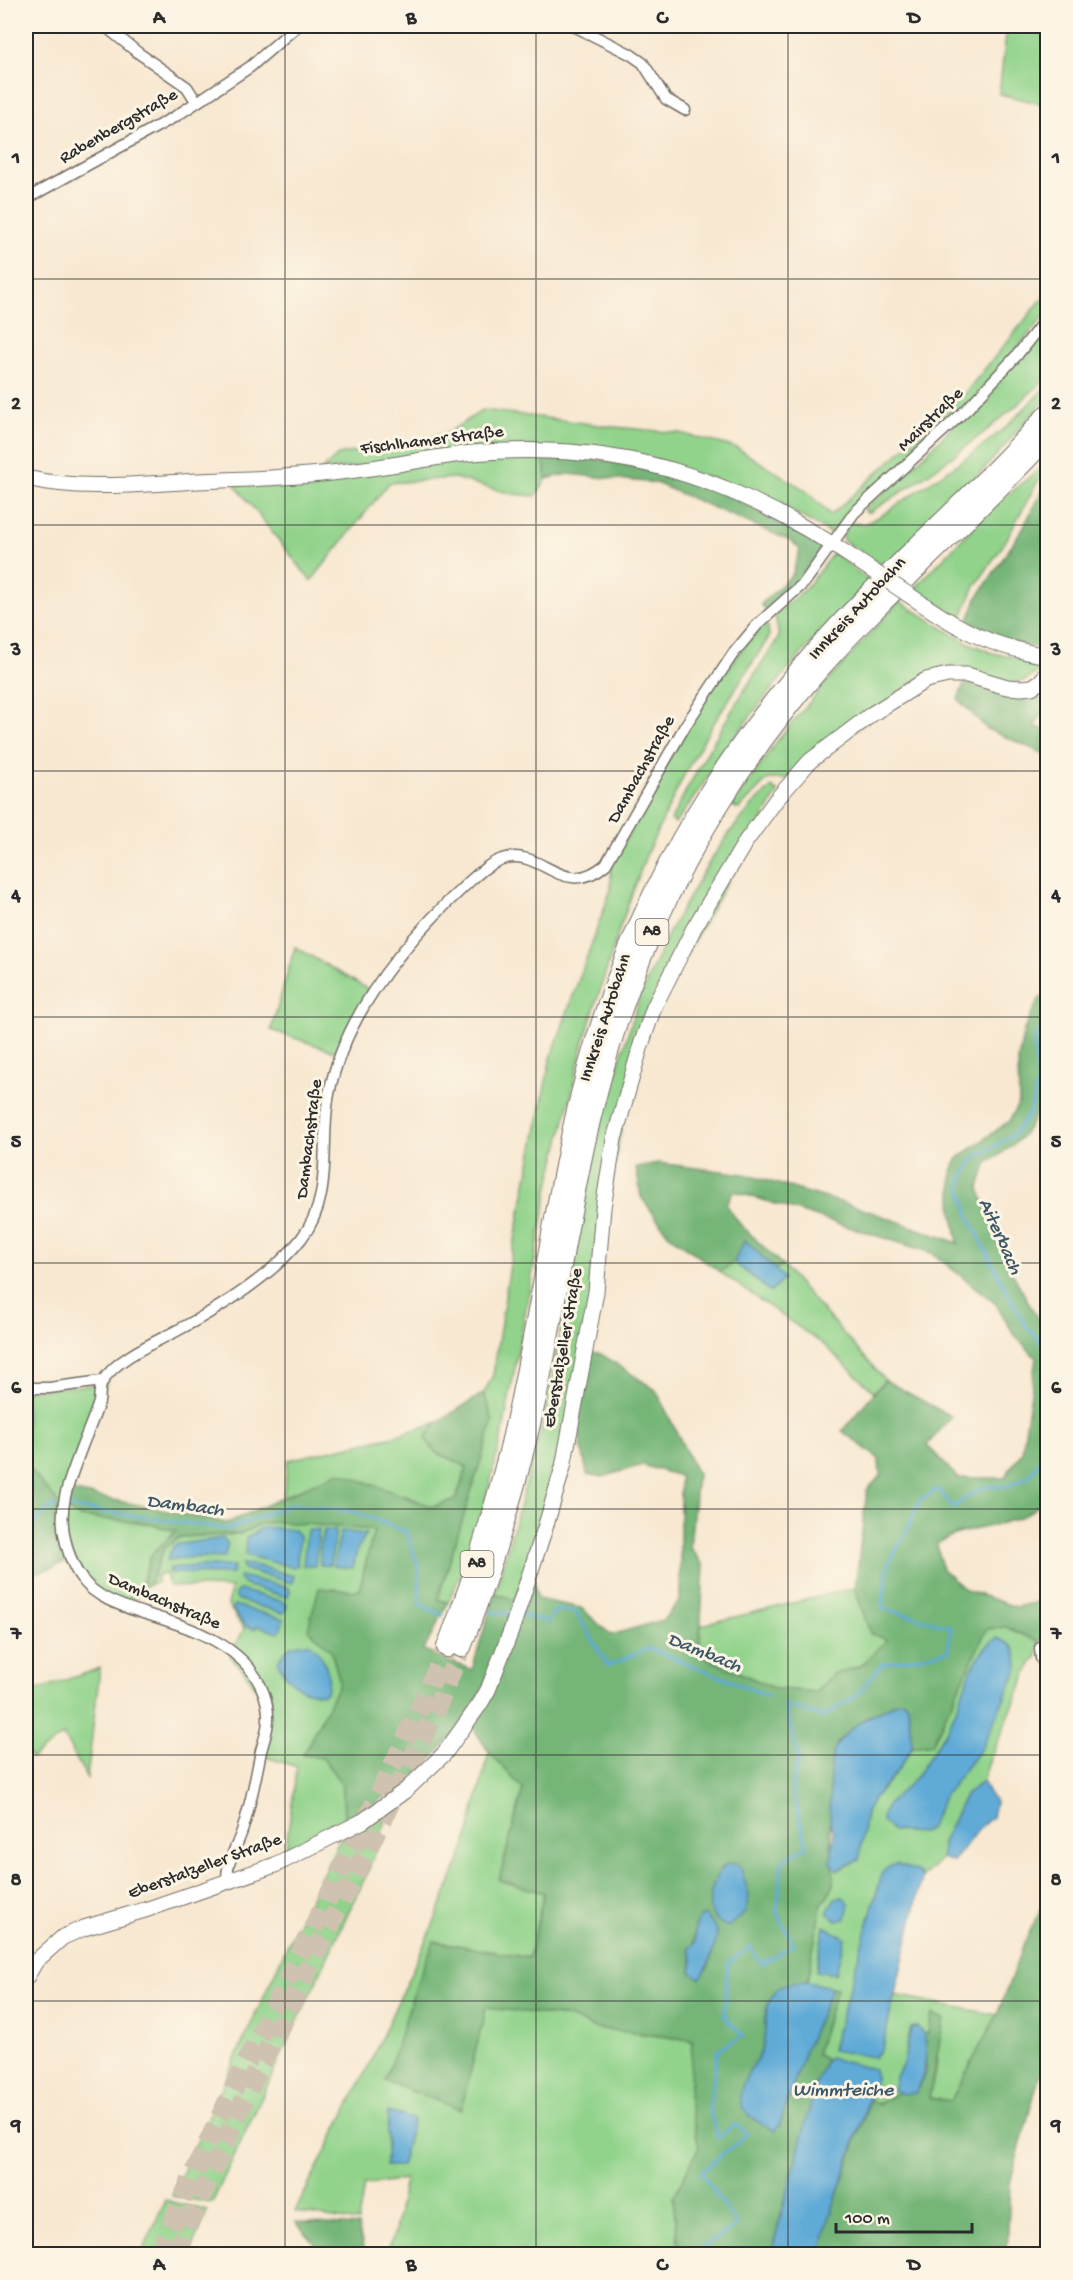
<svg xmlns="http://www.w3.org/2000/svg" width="1073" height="2280" viewBox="0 0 1073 2280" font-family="'Gochi Hand',sans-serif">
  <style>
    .green { fill: #91d38b; stroke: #5e7f5b; stroke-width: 1.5 }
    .forest { fill: #74b577; stroke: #507051; stroke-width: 1.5; fill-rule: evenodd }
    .water { fill: #5faad7; stroke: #456a81; stroke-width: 1.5 }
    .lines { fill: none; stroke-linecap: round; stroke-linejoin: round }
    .stream { stroke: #5faad7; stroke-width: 3 }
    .highway-tunnel { stroke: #cfc2b0; stroke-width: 20; stroke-dasharray: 20 10; stroke-linecap: butt }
    .street-casing { stroke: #736d65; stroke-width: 13 }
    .secondary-casing { stroke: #736d65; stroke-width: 17 }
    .highway-casing { stroke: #736d65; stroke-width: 22 }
    .street { stroke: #fff; stroke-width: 10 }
    .secondary { stroke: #fff; stroke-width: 15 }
    .highway { stroke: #fff; stroke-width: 20 }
    .secondary-bridge-casing { stroke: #736d65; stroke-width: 17; stroke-linecap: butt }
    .secondary-bridge { stroke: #fff; stroke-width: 15 }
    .grid { fill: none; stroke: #2b2b2b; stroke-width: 1.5; stroke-opacity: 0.55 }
    .labels { text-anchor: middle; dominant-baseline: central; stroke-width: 6; stroke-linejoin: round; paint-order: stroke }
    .shield { fill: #fcf5e5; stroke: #6a6863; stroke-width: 1.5 }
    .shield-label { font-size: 16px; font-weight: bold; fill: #2b2b2b }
    .street-label { font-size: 18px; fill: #2b2b2b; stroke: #fcf5e5 }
    .water-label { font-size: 20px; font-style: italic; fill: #3d5767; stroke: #fcf5e5 }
    .neatline { fill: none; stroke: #2b2b2b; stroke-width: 2 }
    .grid-label { font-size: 20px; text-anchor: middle; font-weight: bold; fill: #2b2b2b }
  </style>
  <rect width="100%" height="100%" fill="#fcf5e5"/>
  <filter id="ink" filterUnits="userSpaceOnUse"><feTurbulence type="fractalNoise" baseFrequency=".0167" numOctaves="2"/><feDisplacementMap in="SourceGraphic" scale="12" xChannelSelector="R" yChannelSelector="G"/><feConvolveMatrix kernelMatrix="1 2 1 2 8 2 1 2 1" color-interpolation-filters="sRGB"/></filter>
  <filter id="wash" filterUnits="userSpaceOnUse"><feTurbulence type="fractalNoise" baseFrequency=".008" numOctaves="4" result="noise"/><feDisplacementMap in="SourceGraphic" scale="24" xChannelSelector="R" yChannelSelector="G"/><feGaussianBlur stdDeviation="1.35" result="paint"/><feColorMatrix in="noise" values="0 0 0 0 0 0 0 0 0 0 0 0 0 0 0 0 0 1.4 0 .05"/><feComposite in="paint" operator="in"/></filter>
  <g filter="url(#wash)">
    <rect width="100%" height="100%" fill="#f8e8d1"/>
    <path class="green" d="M1007 26H1047V105L999 94Z
      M1047 293V313L971 402 830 533 776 502 706 476 581 448 321 470 338 455 446 434 483 410 614 427 680 433 737 448 805 490 831 515 966 392Z
      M1047 324V375L1040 384C987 434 931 474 870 512H866L864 509C932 454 989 388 1047 324Z
      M1047 386V397L987 466 884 567 843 540V534L849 523 864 524 879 517 972 454 1005 428Z
      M543 454 546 479 536 496 512 494 454 478 389 483 311 581 235 485 450 460Z
      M1043 466 1045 468 1005 542 974 588 962 616H956L915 588 992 508Z
      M833 553 870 581C819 632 771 685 730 744 711 770 696 798 675 823L671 820C703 756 739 697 779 637L775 615 807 587Z
      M899 601 962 640 992 653 1038 662 1039 671 1028 679 1010 685 935 673 787 779H768L739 809 732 806 778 740 826 683Z
      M768 626 769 637 711 727 685 773 647 853 619 930 584 1041 548 1190 504 1426 489 1487 470 1553 448 1603 438 1599 492 1421 484 1393 493 1375 510 1265 550 1061 611 889V866L680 740 719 679 750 639 762 627Z
      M772 787 778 792 636 1043 583 1351 544 1518 515 1600 495 1593 543 1423 601 1120 640 996 670 930 705 869 730 832 753 805Z
      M295 947 368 989 339 1053 271 1030Z
      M734 1262 771 1292 784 1278 774 1269 783 1266 885 1380 874 1392 824 1345 720 1272Z
      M106 1384 69 1491 145 1523 177 1531 151 1555 131 1614 90 1593 60 1529 57 1501 26 1465V1390Z
      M436 1423 425 1438 435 1452 467 1467 456 1499 432 1507 407 1496 302 1488 283 1497 288 1460 394 1436Z
      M283 1522 374 1530 359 1591 331 1650 340 1682 303 1755 323 1758 343 1786 344 1825 285 1854 297 1767 256 1754C259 1742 264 1729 264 1717 265 1692 245 1673 230 1656L244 1629 228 1605 231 1588 170 1586 165 1573 156 1576 158 1582 149 1585 164 1548 180 1537 240 1534 262 1523Z
      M855 1588 870 1633 888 1639 861 1666 833 1674 816 1692 776 1689 699 1655 701 1625Z
      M1006 1627 1039 1642 1037 1656 1031 1664 989 1762 982 1782 965 1795 942 1843V1858L922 1878 919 1872 855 1970 832 2049 874 2057 882 2049 894 1995 997 2015 951 2101 929 2098 938 2058 928 2033 924 2035 917 2027 911 2028 903 2064 896 2077 894 2090 898 2092 879 2104 870 2100 876 2078 831 2058 826 2060 816 2054 837 1988 807 1982 821 1906 834 1885 831 1862 838 1870 859 1860 866 1812 874 1798 898 1770 912 1747 932 1744 987 1629Z
      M100 1668 87 1778 63 1735 32 1758 26 1753V1694Z
      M489 1752 523 1789 499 1880 544 1893 529 1958 434 1941 461 2110 486 2007 569 2017 595 2028 693 2040 689 2101 699 2147 673 2198 678 2243 676 2254H525L523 2250 513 2254H386L395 2232 405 2179 364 2185 358 2222 295 2212 369 2065 436 1918 465 1847Z
      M391 1806 369 1869 212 2203 172 2196 287 1946 340 1839Z
      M165 2200 207 2211 189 2254H142Z"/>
    <path class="forest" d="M543 454 604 460 671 475 733 497 819 544 821 552 799 584 767 612 761 604 792 575 800 549 791 541 656 483 568 474 546 479Z
      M1047 481V650L1008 641 968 622 977 598 1023 528Z
      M965 681 1017 697H1035L1047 687V711L1037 721 1035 726 1047 731V755L987 729 958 699Z
      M1047 995C1047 1044 1055 1109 1013 1145 1004 1152 995 1158 986 1164L979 1188 1002 1254 1045 1332 1047 1333V1494C1025 1532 970 1521 937 1544L942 1569 966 1590 1016 1607 1047 1600V1636L1039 1642 1006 1627 987 1629 932 1744 912 1747 908 1705 902 1700 867 1717 838 1742 832 1755 830 1823 834 1885 821 1906 807 1982C784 1983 768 1993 765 2017 764 2023 766 2030 765 2036 764 2045 760 2054 756 2062L779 2126 806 2048 832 1987 837 1988 816 2054 826 2060 817 2080 771 2254H676L678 2243 673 2198 699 2147 689 2101 692 2040 595 2028 569 2017 486 2008 461 2110 385 2081 418 1980 434 1941 529 1958 544 1893 499 1880 523 1789 489 1752 471 1725 534 1583 538 1599 581 1608 611 1635 663 1620 680 1600V1476L642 1465 603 1477 587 1474 576 1418 591 1352 601 1354 656 1390 697 1474 690 1547 704 1567 699 1655 776 1689 816 1692 833 1674 861 1666 887 1640 870 1633 855 1588 867 1490 880 1476 879 1459 842 1431 885 1380 952 1417 927 1445 958 1478H1004L1022 1452 1036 1358 1014 1334 996 1304 932 1253 734 1191 726 1205 739 1223 783 1266 774 1269 745 1240 734 1262 720 1272 668 1234 641 1197 636 1167 658 1163 744 1174 857 1207 958 1243 952 1210V1171L957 1159 1009 1121 1019 1102 1018 1060 1024 1030 1039 999ZM695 1928 712 1954 708 1969 691 1972Z
      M484 1393 493 1421 438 1599 448 1603 424 1650 472 1670 495 1593 515 1600 482 1692 457 1730 423 1769 344 1825 343 1786 323 1758 303 1755 340 1682 331 1650 308 1629 319 1588 359 1591 374 1530 283 1522 262 1523 240 1534 180 1537 164 1548 149 1585 141 1588 151 1555 176 1531 145 1523 79 1517 65 1509 69 1491 227 1523 339 1472 433 1507 456 1499 467 1467 435 1452 425 1438 436 1423Z
      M26 1465 57 1501 60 1529 67 1562 26 1577Z
      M1047 1897V2048L1010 2183 1007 2254H821L828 2222 870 2100 879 2104 898 2092C907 2096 912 2092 920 2087L926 2068 924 2035 928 2033 932 2014 944 2019 929 2098 951 2101 997 2015 1024 1943Z
      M296 2222 358 2226 364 2252 372 2254H324Z"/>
    <path class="water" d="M745 1240 784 1278 771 1292 734 1262Z
      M263 1527 294 1530 300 1537 297 1561 298 1565 292 1567 245 1555 246 1538Z
      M307 1530H319L315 1566H303Z
      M324 1530 336 1531 330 1565H320V1545Z
      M341 1531 366 1534 357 1550 353 1568 333 1566Z
      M223 1538 228 1544 224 1558 195 1557 167 1560 174 1545Z
      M242 1564 254 1565 294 1576 292 1583 243 1569Z
      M204 1566H234L232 1574 169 1573V1568Z
      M240 1576 289 1588 290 1591 288 1596 286 1597 245 1585 239 1579Z
      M240 1590 284 1602 287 1605 285 1612 282 1613 239 1600 236 1597V1592Z
      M234 1605 284 1619 279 1632 257 1626 255 1629 245 1626 232 1608Z
      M997 1638C1015 1645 1017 1649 1018 1668L982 1747 945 1795 929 1829 922 1833 893 1831 882 1822C881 1804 903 1792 914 1779 924 1766 933 1751 942 1738 963 1708 965 1659 997 1638Z
      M309 1643C323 1653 332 1673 327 1691L323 1694C317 1693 310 1692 304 1690 295 1686 280 1671 278 1661 289 1645 289 1645 309 1643Z
      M902 1700 908 1705 912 1747 898 1770 874 1798 866 1812 859 1860 837 1870 831 1862 834 1831 830 1823C830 1805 828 1768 833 1753 842 1727 879 1711 902 1700Z
      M982 1782 995 1802 992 1817 977 1830 953 1862 942 1858V1843L965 1795Z
      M727 1864H736L741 1868 749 1896 745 1913 729 1927C721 1924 714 1920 711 1912 706 1899 716 1871 727 1864Z
      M896 1864 919 1872 922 1878 882 2049 874 2057 832 2050 882 1873 887 1868Z
      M843 1897 849 1903 846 1919 837 1921 827 1913 835 1898Z
      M705 1915C719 1932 720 1933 712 1953 709 1963 707 1970 700 1979L691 1972 693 1959 689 1948 695 1943V1928L699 1918Z
      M824 1926 845 1938 835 1974 816 1971Z
      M807 1982 832 1987 806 2048 779 2126 774 2131C764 2125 747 2117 742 2106 734 2087 755 2067 761 2051 769 2031 760 2008 777 1990 784 1982 796 1982 807 1982Z
      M917 2027C919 2030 923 2032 924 2035 929 2048 924 2083 915 2093L904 2095 893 2090 896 2077 903 2064 911 2028Z
      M830 2058 874 2069 876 2078 828 2222 821 2254H771L817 2080 826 2060Z
      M388 2112 413 2119 401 2166H386Z"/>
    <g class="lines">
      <path class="stream" d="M1048 1016 1034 1043 1038 1082 1030 1113 1013 1135 973 1159 960 1183 970 1219 995 1269 1025 1325 1048 1350
        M67 1507 229 1529 291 1504 354 1512 407 1532 419 1569 420 1605 443 1615
        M26 1530 51 1507 56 1506
        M490 1612 512 1614
        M522 1615 547 1622 556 1610 576 1612 608 1666 649 1648 768 1696
        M690 2254 737 2226 701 2172 747 2134 735 2124 718 2138 709 2109 718 2049 743 2036 724 2016 728 1963 750 1947 762 1964 794 1944 777 1913 782 1861 807 1846 792 1790 798 1756 785 1705 824 1717 857 1695 882 1664 948 1651 951 1627 882 1608 888 1565 905 1535 920 1500 938 1489 953 1507 983 1487 1008 1486 1029 1477 1044 1457 1048 1433"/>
    </g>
  </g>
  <g filter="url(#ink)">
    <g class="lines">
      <path class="highway-tunnel" d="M159 2254C245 2048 358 1853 447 1647
        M175 2254 257 2072 432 1719 459 1653"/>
      <defs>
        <path id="street" d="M105 26 137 52 187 87 196 101
          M574 26 630 54 643 63 666 99 685 110
          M26 199 176 116 250 67 297 26
          M26 1388H49L102 1381
          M1048 1641 1040 1648 1041 1658 1048 1670
          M227 1882C226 1861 237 1848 243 1828 251 1803 256 1776 261 1751 264 1740 269 1727 268 1716 268 1710 266 1700 264 1694 247 1645 189 1627 143 1613 122 1606 96 1598 82 1579 73 1568 68 1552 65 1539 57 1507 70 1479 81 1449 87 1433 94 1418 99 1402 100 1395 99 1386 103 1381 116 1358 158 1341 180 1329 220 1308 273 1275 301 1239 335 1196 319 1144 329 1094 345 1011 409 937 470 881 480 872 492 861 506 858 543 849 564 901 606 864L685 726 733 654 757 625 804 583 854 513 967 409 1018 354 1048 316
          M1046 2254 1048 2214"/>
        <path id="secondary" d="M26 478C82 491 140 484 198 481 251 479 304 477 356 470 406 464 455 452 505 451 642 446 746 486 858 561
          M924 605C965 633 998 648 1048 656
          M26 1978 36 1961 63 1937 84 1928 148 1909 275 1865 363 1821 406 1790 444 1754 480 1704 488 1690 511 1631 546 1525 563 1467 596 1292 603 1208 614 1139 641 1045 654 1007 694 928 746 841 776 800 810 761 872 714 926 680 948 675H967L1007 687 1021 688 1032 687 1040 682 1048 673"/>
        <path id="highway" d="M447 1647C472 1584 492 1518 509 1452 536 1342 550 1229 575 1119 595 1031 626 946 667 867 711 781 769 702 834 631 903 556 981 490 1048 414
          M461 1647C498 1552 526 1454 545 1354 568 1232 585 1107 629 989 672 872 737 763 819 669 891 587 974 517 1048 436"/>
      </defs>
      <use href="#street" class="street-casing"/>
      <use href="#secondary" class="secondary-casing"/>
      <use href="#highway" class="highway-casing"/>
      <use href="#street" class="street"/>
      <use href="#secondary" class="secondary"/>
      <use href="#highway" class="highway"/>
      <defs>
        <path id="secondary-bridge" d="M858 561 924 605"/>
      </defs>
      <use href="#secondary-bridge" class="secondary-bridge-casing"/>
      <use href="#secondary-bridge" class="secondary-bridge"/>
    </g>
  </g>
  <path class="grid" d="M285 26V2254M536 26V2254M788 26V2254M26 279H1048M26 525H1048M26 771H1048M26 1017H1048M26 1263H1048M26 1509H1048M26 1755H1048M26 2001H1048"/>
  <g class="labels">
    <g class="shield">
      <rect x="635.5" y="919" width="33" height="26" rx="4.5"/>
      <rect x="460.5" y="1551" width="33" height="26" rx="4.5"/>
    </g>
    <g class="shield-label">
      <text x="652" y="932">A8</text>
      <text x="477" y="1564">A8</text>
    </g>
    <g class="street-label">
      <text transform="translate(119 127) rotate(-30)">Rabenbergstraße</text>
      <text transform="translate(931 420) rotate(-44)">Mairstraße</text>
      <text transform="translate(432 441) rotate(-7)">Fischlhamer Straße</text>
      <text transform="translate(858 609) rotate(-47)">Innkreis Autobahn</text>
      <text transform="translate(642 770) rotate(-61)">Dambachstraße</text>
      <text transform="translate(606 1018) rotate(-72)">Innkreis Autobahn</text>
      <text transform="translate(310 1139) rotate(-83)">Dambachstraße</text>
      <text transform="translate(564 1348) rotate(-80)">Eberstalzeller Straße</text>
      <text transform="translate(164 1602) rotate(23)">Dambachstraße</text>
      <text transform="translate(205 1867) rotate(-20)">Eberstalzeller Straße</text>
    </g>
    <g class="water-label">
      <text transform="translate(999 1237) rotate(66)">Aiterbach</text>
      <text transform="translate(185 1507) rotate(7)">Dambach</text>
      <text transform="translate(704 1654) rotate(22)">Dambach</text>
      <text x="843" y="2091">Wimmteiche</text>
    </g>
  </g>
  <rect width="1073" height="2280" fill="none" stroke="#fcf5e5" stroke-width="66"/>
  <path d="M836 2223v9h136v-9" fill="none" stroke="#2b2b2b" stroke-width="3"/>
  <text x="845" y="2223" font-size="18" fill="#2b2b2b" stroke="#fcf5e5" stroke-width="4.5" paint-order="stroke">100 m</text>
  <rect x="33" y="33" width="1007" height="2214" class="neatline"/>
  <g class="grid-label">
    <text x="159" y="23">A</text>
    <text x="411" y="23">B</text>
    <text x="662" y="23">C</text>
    <text x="914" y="23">D</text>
    <text x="16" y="163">1</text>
    <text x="1056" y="163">1</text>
    <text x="16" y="409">2</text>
    <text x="1056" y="409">2</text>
    <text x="16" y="655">3</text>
    <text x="1056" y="655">3</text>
    <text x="16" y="901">4</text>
    <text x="1056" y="901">4</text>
    <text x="16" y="1147">5</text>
    <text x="1056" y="1147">5</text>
    <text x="16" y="1393">6</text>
    <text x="1056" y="1393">6</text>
    <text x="16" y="1639">7</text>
    <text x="1056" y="1639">7</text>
    <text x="16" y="1885">8</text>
    <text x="1056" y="1885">8</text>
    <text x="16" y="2131">9</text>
    <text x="1056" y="2131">9</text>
    <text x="159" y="2270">A</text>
    <text x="411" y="2270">B</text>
    <text x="662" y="2270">C</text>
    <text x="914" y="2270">D</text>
  </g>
</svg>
